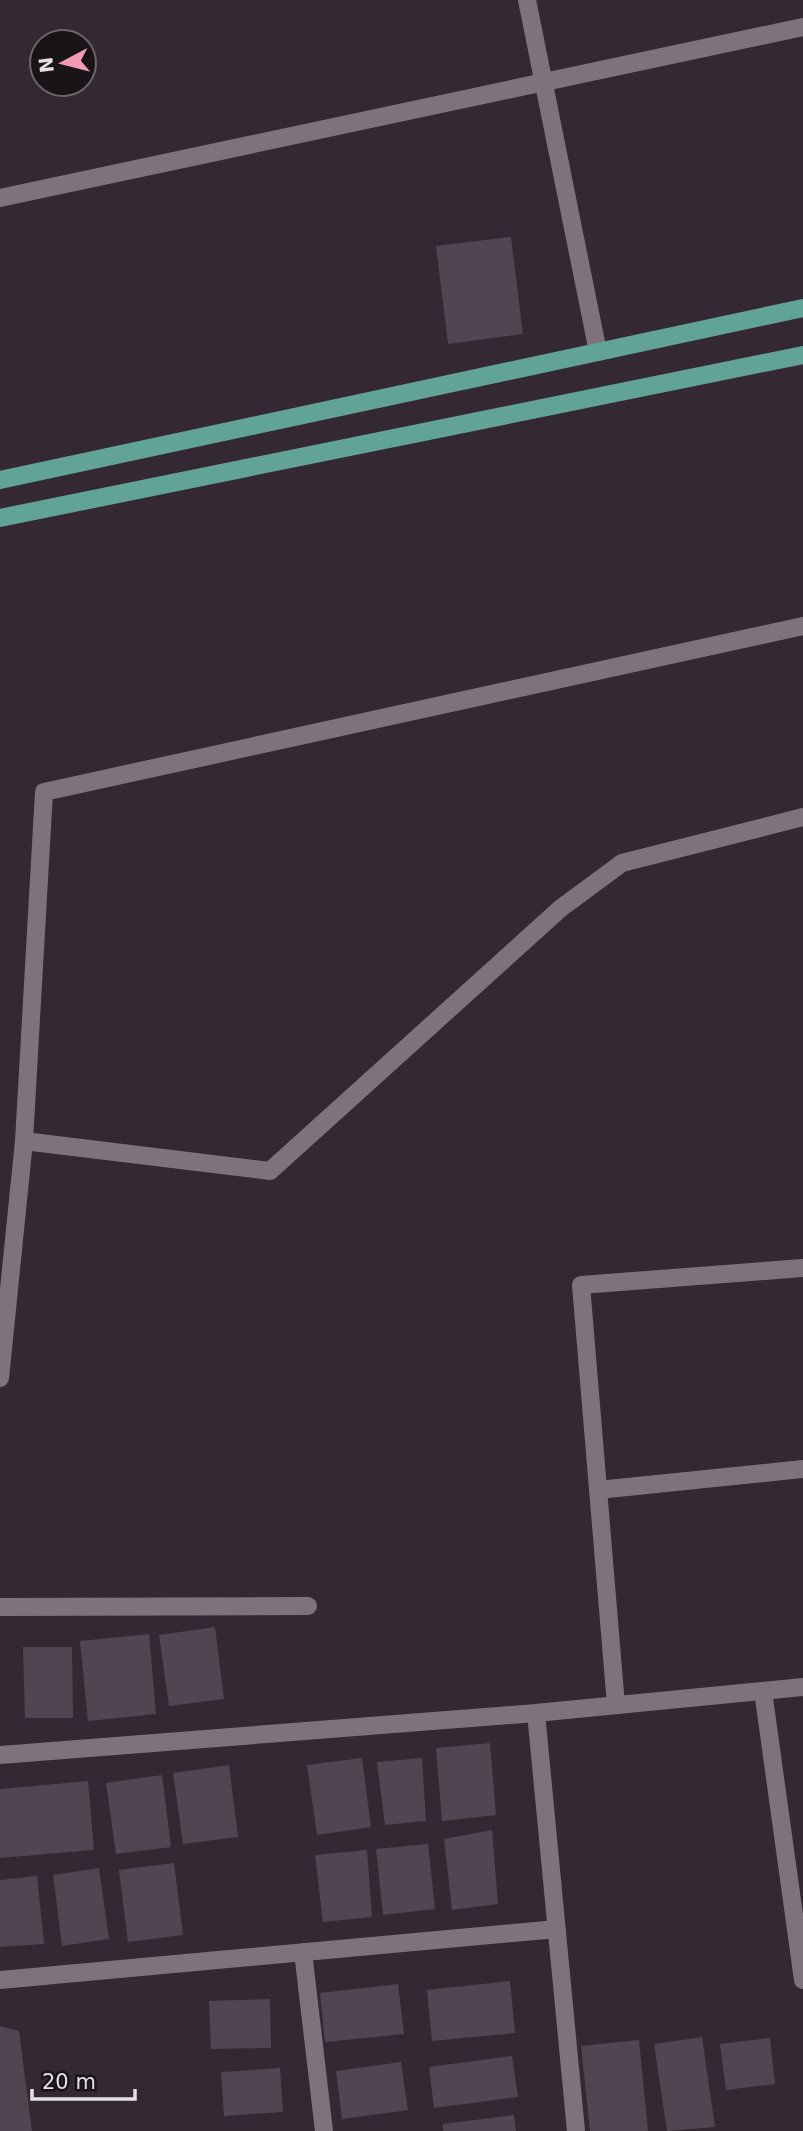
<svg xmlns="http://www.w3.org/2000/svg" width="803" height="2131" viewBox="0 0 803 2131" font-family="'DejaVu Sans',sans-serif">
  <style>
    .building { fill: #504550 }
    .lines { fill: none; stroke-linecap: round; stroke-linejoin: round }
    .minor { stroke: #7e727d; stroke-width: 18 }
    .major { stroke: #62a397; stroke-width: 18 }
  </style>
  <rect width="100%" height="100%" fill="#342933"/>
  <path class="building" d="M511 237 523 334 448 344 436 246Z
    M215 1627 224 1699 169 1706 159 1635Z
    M149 1634 156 1714 88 1721 80 1641Z
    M23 1647H72L73 1718H25Z
    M490 1743 496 1815 442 1821 436 1748Z
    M362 1758 371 1827 317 1835 307 1765Z
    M422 1758 426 1821 385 1825 377 1762Z
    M229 1765 238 1837 183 1844 173 1773Z
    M162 1775 171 1847 116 1854 106 1783Z
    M88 1781 94 1850 0 1858V1789Z
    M492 1830 498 1904 452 1910 444 1839Z
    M428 1844 435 1909 383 1915 376 1849Z
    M367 1850 372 1917 323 1922 315 1855Z
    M174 1863 183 1935 128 1942 119 1870Z
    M99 1868 109 1939 62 1946 53 1875Z
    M37 1876 44 1944 0 1947V1880Z
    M510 1981 515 2033 432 2041 427 1990Z
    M398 1984 404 2034 325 2042 320 1993Z
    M270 1999 271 2048 211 2049 209 2001Z
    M0 2026 19 2031 32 2131H0Z
    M702 2037 715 2127 667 2131 654 2044Z
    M770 2038 775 2084 726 2090 720 2044Z
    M639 2040 648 2131H590L581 2046Z
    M512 2056 518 2097 434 2108 429 2067Z
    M401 2062 408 2110 342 2119 336 2071Z
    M280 2068 283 2112 224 2116 221 2072Z
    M514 2115 516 2131H443V2124Z"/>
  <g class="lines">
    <path class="minor" d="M527 0 598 352
      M0 198 803 27
      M24 1141 270 1171 561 908 622 863 803 817
      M0 1378 24 1141 44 792 803 626
      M598 1490 803 1469
      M0 1607 308 1606
      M763 1691 803 1980
      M616 1705 581 1285 803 1268
      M536 1713 576 2131
      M0 1755 536 1713 803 1687
      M303 1952 324 2131
      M0 1980 557 1929"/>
    <path class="major" d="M0 480 803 308
      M0 518 803 355"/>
  </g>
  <g transform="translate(63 63) rotate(263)"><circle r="33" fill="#191418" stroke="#6b656a" stroke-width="2"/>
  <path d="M0-5L12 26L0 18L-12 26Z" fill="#f19ab2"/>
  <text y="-10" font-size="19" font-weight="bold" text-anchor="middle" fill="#e6dfe5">N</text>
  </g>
  <path d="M32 2089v10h103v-10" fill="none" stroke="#e6dfe5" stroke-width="3.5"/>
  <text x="42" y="2089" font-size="21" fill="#e6dfe5" stroke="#191418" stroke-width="5" paint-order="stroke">20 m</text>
</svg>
